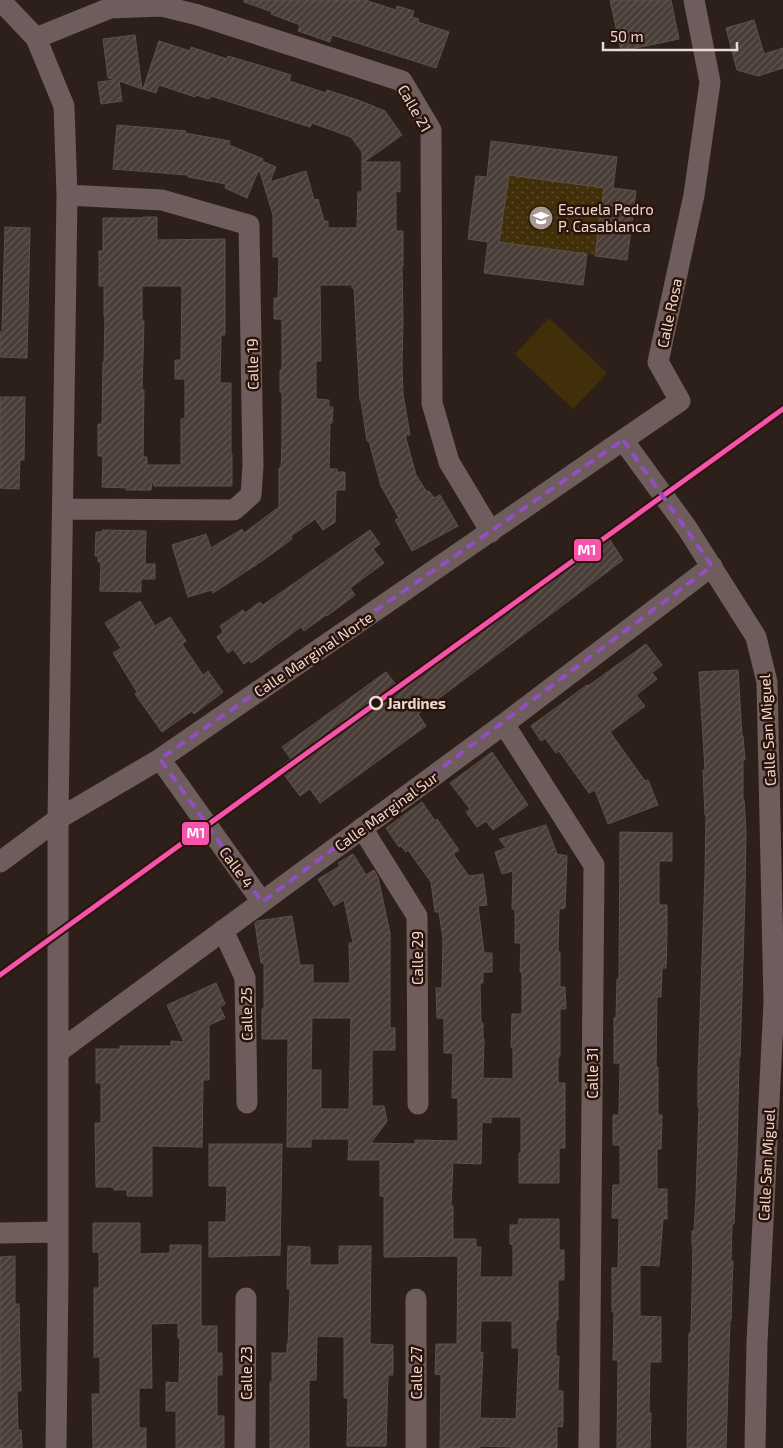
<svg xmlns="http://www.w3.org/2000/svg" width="783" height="1448" viewBox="0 0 783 1448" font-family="'Exo 2',sans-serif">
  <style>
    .grass { fill: url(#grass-dots) }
    .park { fill: #412f0a }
    .building { fill: url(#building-hatch); stroke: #5c524b; fill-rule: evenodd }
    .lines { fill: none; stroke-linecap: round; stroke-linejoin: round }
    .minor { stroke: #6e5d5c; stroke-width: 21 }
    .metro-1-casing { stroke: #2b130a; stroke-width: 9 }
    .metro-1 { stroke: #f653ac; stroke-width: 5 }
    .marked { fill: none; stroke: #914fc3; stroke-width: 4; stroke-dasharray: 10 6; stroke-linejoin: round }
    .stop-dot { fill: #2b130a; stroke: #ebdad3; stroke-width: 2.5 }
    .labels { text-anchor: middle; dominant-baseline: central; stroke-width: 5; stroke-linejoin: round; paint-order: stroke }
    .street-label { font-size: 15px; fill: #ebdad3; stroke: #2b130a }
    .poi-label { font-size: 15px; fill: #ebdad3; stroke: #2b130a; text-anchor: start }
    .stop-label { font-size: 15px; font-weight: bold; fill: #ebdad3; stroke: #2b130a; text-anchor: start }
    .line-badge { stroke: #2b130a; stroke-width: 2 }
    .badge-label { font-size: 14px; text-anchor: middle; font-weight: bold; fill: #fff }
  </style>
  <defs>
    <pattern id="grass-dots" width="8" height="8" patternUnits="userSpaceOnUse" patternTransform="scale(1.25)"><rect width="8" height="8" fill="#412f0a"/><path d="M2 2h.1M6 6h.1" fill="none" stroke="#5d4d2d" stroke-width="1.8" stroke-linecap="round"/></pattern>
    <pattern id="building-hatch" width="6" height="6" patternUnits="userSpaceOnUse" patternTransform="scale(1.25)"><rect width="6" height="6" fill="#483d37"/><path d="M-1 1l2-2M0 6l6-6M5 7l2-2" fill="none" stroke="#635853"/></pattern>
  </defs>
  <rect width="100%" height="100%" fill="#2d201b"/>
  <path class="grass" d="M509 175 604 188 595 255 499 242Z"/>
  <path class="park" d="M549 318 607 373 573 409 515 354Z"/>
  <path class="building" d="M244 0H365L396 10 397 6 414 11 412 17 419 19 418 22 449 32 436 68 332 35 330 42 298 31 300 25 271 14 272 12 244 2Z
    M610 0H671L679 39 621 51Z
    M754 20 764 54 783 48V68L758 76 737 70 726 28Z
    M135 35 142 89 119 81 122 101 101 104 98 82 116 80 108 78 103 39Z
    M159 41 190 51 191 47 227 59 228 56 262 66 291 75 289 81 326 93 327 90 358 100 385 111 402 135 364 162H400V192L396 191V231H403V266H402L403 321 402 366 403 394 410 435H405L416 475 427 492 429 491 434 498 440 495 458 526 412 551 395 520 399 518 381 486 369 441H367L361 401H360L354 288H352V285H320L321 361H316V399L329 400V407H333L332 423H330L329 469H337V472H345V490H336L335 522 323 530 315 519 291 536 292 539 262 561 213 593 212 590 188 597 172 545 206 534 211 548 242 529 244 533 279 507V468H281L282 442V392H280V370H282V319H274V298H278L279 257H273V215L259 169 247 198 225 188 226 184 188 177V175L113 169 117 125 186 131 185 133 230 141 229 145 263 159 262 161 276 167 270 182 306 171 314 200 318 199 324 221H328V228H357L358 192H362V152L351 137 312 123 310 127 211 96 209 99 196 95 195 97 159 85 156 93 143 89Z
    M491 141 617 157 613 188 636 191 627 260 595 256 604 188 509 175 499 242 587 254 583 285 484 273 488 242 468 239 476 176 487 177Z
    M143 217H157V240L225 239V335H221L220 383H231V454H232V486H154L152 479 151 490H126L127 488 102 487 103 456H98V424H102L103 362H104L105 317H104V286H99V251H103V218H143ZM142 286H182L181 360H175V379H185V418L181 419V465H147V457H143L144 390H142L144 321H142Z
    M5 227 30 228 27 358 0 357V332H2Z
    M0 397H25L24 460H20L19 489 0 488Z
    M102 530 146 531 145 564H155V579H141V592L100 591 101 562H98V556H95L96 532H102Z
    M370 530 380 544 373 549 384 563 350 588 355 595 327 616 326 615 304 631 301 627 251 663 249 660 244 664 233 649 228 653 217 637 223 632 220 626 243 610 245 613 260 602 263 605Z
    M610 540 623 560 418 714 426 726 320 803 310 789 300 796 279 768 291 759 282 747 386 672 398 687Z
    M140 601 155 626 170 617 186 641 182 644 203 675 208 671 223 692 194 714 192 711 162 732 135 694 137 692 113 653 121 648 105 623Z
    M646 644 662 665 652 673 657 679 636 695 645 706 610 732 645 781 648 780 658 805 608 824 595 790 589 793 559 751 556 753 545 738 541 741 531 726 587 685 588 686Z
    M738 670 742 736H743L745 760H743V800H744L746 831 745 895 740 1057H739L737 1157 734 1224H732L731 1261H733L732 1285 731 1321H730L726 1448H687L689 1333H691L693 1245H692V1231H694L696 1198 699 1107H698V1075L705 875 706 815H705L703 770H705L699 672Z
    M492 752 528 805 493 830 486 821 477 827 466 812 470 809 450 783Z
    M422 802 435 821 437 819 459 850 453 854 469 876 483 874 487 905 478 906 484 953H492V972H483V983H480L481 1023H483V1039H484L483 1078 513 1079V1047H511L512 1014H522V972H520L521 943H515V909H512L513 871 502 874 495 852 506 848 499 839 546 825 557 854 567 856 565 908 559 909 558 952H560V987H565L566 1009H560V1056L558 1057V1083H565V1148H559V1183H519V1153H521V1117H491V1123L482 1122 481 1164 453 1163 451 1206H453V1239H476V1247H481L480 1277H513V1245L510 1244V1225H518L519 1219H559V1250H564V1280H558V1320H556V1356H559L558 1391H563V1422L562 1427 557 1426V1448H511V1447L480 1446V1448H440L441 1375 435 1374 436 1344H457L458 1256 384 1257V1196H380V1160H348L349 1139H311V1147H287L288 1039H262V1009H264V963H261L255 923 257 921 292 916 300 965H313V983H350L349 943H353L344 900 334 906 318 879 340 866 338 863 353 854 366 875 374 870 378 877 390 933V1028H395V1050H372V1106H384L387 1121 371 1143 415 1144V1140L458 1141V1098H452L453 1053H444V1018H437L436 988H442L443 939 439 912H435L431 882 408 850 406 852 401 846 399 847 386 828ZM312 1018H351L349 1109H321V1070H311ZM481 1321H512V1348H519L516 1419 480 1418 483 1352 480 1353Z
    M620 832 672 833V861H659V905H667V934L666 968H662L661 997H657L656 1067H658V1115H662L661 1149H657V1189H667V1219H663L659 1266 640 1265V1316L661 1317V1362H650L649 1413H651L650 1448H617L618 1360H613L614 1312H612V1268H618L619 1218H612L613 1185H620V1145H613V1115H619L620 1063H614V1018H616L617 979H619Z
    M216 983 225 1004 220 1007 225 1018 209 1025V1080H203L202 1147 152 1146V1196H127V1190H114V1187H96L95 1123H101V1083H96V1049H120V1046H171V1041L184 1042 167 1005Z
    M209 1144H282L280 1255 209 1257V1222H226L227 1186H209Z
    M93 1223H140V1254L170 1253V1245H201V1326H217V1353H222V1375H217V1416H224V1448H176V1411H166V1382L179 1383 180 1338H178V1323L151 1324 152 1388H139V1428H146V1448H93L92 1394H100V1357H94V1288H99V1252H93Z
    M288 1246 310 1247V1265H339V1246H371L370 1344 393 1345V1375H388L386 1446H347L348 1398H344V1337L317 1336 316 1380H309V1448H270V1382H272V1353H287V1344H288L290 1289H287Z
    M15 1256V1304H19L20 1353 21 1391H17L18 1430H21L22 1448H0V1257Z"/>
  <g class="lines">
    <path class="minor" d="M0 0 36 38 64 106 67 195 58 819V1274L56 1448
      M694 0 710 82 694 195 658 362 680 401 623 440 687 528 756 637 767 682 774 1002 757 1342 755 1448
      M36 38 110 8 162 6 198 15 402 81 431 130 432 403 449 462 491 532
      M63 509 234 510 251 495 253 466 249 225 162 200 67 195
      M504 724 594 865 589 1448
      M160 759 262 902
      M362 828 417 916 418 1104
      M0 862 58 819 160 759 623 440
      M223 930 245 978 247 1103
      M58 1052 504 724 712 566
      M0 1233 58 1232
      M245 1448 246 1298
      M416 1448V1299"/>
    <defs>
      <path id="metro-1" d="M0 975 783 409"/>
    </defs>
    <use href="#metro-1" class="metro-1-casing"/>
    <use href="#metro-1" class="metro-1"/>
  </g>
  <path class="marked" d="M623 440 712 566 262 902 160 759Z"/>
  <defs>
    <symbol id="school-disc" viewBox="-11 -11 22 22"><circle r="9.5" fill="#a89993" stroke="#2b130a"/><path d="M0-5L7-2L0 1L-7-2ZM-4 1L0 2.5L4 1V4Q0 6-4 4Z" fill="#fff"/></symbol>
  </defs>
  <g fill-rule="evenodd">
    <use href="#school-disc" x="527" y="204" width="28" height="28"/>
  </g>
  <circle class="stop-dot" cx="376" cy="703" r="6"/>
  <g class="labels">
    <g class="street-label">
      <text transform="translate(415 108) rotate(60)">Calle 21</text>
      <text transform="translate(669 313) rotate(-78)">Calle Rosa</text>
      <text transform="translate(252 364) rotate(-91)">Calle 19</text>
      <text transform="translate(313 654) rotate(-34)">Calle Marginal Norte</text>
      <text transform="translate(767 730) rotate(-93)">Calle San Miguel</text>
      <text transform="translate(386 811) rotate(-36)">Calle Marginal Sur</text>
      <text transform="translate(237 867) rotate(54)">Calle 4</text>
      <text transform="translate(417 958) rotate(-90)">Calle 29</text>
      <text transform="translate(246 1014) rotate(-91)">Calle 25</text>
      <text transform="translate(592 1073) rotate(-90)">Calle 31</text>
      <text transform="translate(766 1165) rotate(-87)">Calle San Miguel</text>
      <text transform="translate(246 1373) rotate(-90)">Calle 23</text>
      <text transform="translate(416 1373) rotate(-90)">Calle 27</text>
    </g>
    <g class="poi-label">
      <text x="558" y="209">Escuela Pedro<tspan x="558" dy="17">P. Casablanca</tspan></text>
    </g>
    <g class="stop-label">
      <text x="387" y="703">Jardines</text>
    </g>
  </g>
  <g class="line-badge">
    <rect x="573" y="538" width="29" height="24" rx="5" fill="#f653ac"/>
    <rect x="181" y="821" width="29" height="25" rx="5" fill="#f653ac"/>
  </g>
  <g class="badge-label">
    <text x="587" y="555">M1</text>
    <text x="196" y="838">M1</text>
  </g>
  <path d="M603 42v8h134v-8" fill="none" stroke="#ebdad3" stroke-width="2.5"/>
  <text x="610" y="42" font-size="15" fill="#ebdad3" stroke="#2b130a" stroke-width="4" paint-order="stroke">50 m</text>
</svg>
